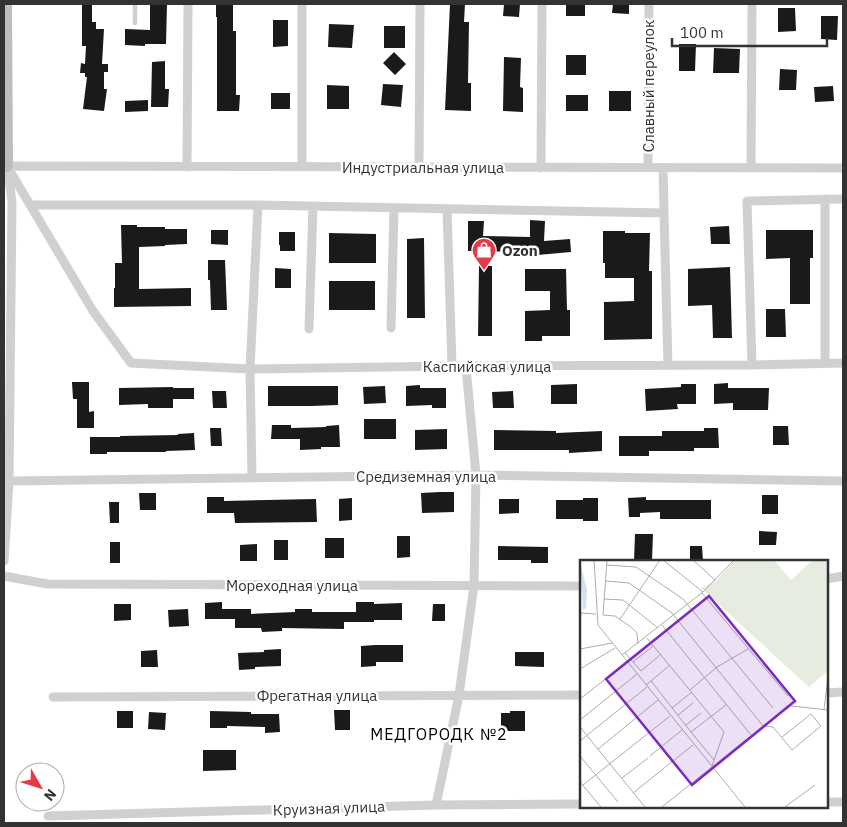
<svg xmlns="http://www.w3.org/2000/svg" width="847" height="827" viewBox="0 0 847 827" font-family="'IBM Plex Sans',sans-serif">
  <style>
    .building { fill: #1a1a1a }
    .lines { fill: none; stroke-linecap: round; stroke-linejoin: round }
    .lane { stroke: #d0d0d0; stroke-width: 4.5 }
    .street { stroke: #d0d0d0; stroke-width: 9 }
    .secondary { stroke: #bdbdbd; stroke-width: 12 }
    .labels { text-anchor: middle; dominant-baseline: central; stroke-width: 5; stroke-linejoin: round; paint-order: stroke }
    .street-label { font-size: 15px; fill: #333; stroke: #fff }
    .poi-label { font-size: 15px; font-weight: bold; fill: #333; stroke: #fff; text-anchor: start }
    .neighbourhood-label { font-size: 16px; letter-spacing: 1px; fill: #000; stroke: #fff }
    .inset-road { fill: none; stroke: #adadad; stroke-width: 1 }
    .view { fill: #7b2cbf; fill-opacity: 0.15; stroke: #7b2cbf; stroke-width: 2.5 }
    .inset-edge { fill: none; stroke: #333; stroke-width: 2.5 }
  </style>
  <rect width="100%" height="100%" fill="#fff"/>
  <path class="building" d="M82 4H92V22H96V29H104L102 64H108V72H104V89H107L104 111 83 109 87 77H85V73H80L81 63 85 64 86 46H82Z
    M150 4H167L166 44H145V46L125 45V29L150 30Z
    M216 4H233V31H236V95H240L239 111H217V17H216Z
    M450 4H465L464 22H469L468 83H471V111L445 110Z
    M504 4H520L519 17 503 16Z
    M566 4H585V16H566Z
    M613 4H629V14L612 13Z
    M778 8H795L796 31 778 32Z
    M821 16H838L837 40 821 39Z
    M273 20H288V46L273 47Z
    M329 24 354 25 352 48 328 47Z
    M384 26H405V48H384Z
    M679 44H696L695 71H679Z
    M714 48 740 49 739 73H713Z
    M394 52 406 64 395 75 383 63Z
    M566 55H586V75H566Z
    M504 57 521 58 520 87 523 88V112L503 111Z
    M165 61V89H169L168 107H151L152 62Z
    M780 69 797 70 796 90H779Z
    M383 84 403 85 401 107 381 105Z
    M327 85 349 86V109H327Z
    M833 86 834 101 815 102 814 87Z
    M609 91H631V111H609Z
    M271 93H290V109H271Z
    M566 95H588V111H566Z
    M148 100V111L125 112V101Z
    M530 220 545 221 544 241 570 239 571 252 526 256V252L468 251V221H484L483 236 530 237Z
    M121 225H137V227H165V229H187V244L165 245V246L139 247V289L191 288V306L114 307V288H115V263H122Z
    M729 226 730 244H711L710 227Z
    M211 230H228V245L211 244Z
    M766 230H813V258H810V304H790V258L766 259Z
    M603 231H625V233H650L649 271H652V339L604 340V302L634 301V278H605V263H603Z
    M279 232H295V251H280V245H279Z
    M329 233 376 234V263H329Z
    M424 238 425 318H407V239Z
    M208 260H225L227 310H211L210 280H208Z
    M479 266H492V336H478Z
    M730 267 732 338H713L712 305 688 306V269Z
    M275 268 291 269V288H275Z
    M525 269H566L567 310H570V336H542V341H525V311L550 310V291H525Z
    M329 281H375V310H329Z
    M766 309H785L786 337H766Z
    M72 382H89V412L94 411V428H77V399H73Z
    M728 383V388H769L768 410H733V403L714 404V384Z
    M577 384V404H551V385Z
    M681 384H696V404H677L678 409 646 411 645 389 681 387Z
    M420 385V388H446V408H432V405L406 406V386Z
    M268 386H338V405L311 406H268Z
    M385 386 386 403 364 404 363 387Z
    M173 387V388H194V399H173V408H148V404L119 405V388Z
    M212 391H226L227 408H213Z
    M513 391 514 408H493L492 392Z
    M364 419H396V439H364Z
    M272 425H291V428L326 427V426L339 425 340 447H321V449L300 450V439H271Z
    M773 426H788L789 445H773Z
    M210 428H221L222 446H211Z
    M704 428H718L719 448H694V451H649V456H619V436H662V431H704Z
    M447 429V449L415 450V430Z
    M494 430 556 431V433L602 431V451L569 453V450H494Z
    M194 433 195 450 166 451V452H107V454H90V437H120V436L178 435V434Z
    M440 492H454V512L422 513 421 493Z
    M139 493H156V510H140Z
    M762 495H778V514H762Z
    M207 497H224V501L316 499 317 522 235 523 234 513H207Z
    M646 497V500H711V519H660V512L640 513V517H629L628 498Z
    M352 498V520L339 521V499Z
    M583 498H598V521H583V519H556V500H583Z
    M499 499H519V513L499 514Z
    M109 502H119V523H110Z
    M759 531 777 532 776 545H759Z
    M635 534H653L652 561H634Z
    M397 536H410V557L397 558Z
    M325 538H344V558H325Z
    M274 540H288V560H274Z
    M110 542H120V563H110Z
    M257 544V561H240V545Z
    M498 546 548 547V563H531V560H498Z
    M690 546H702L703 561H690Z
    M222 602V609H251V614L295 612V609H312V612H356V602H374V604L402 603V620H374V622H344V629L282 628V631L262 632 261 628H235V619H205V603Z
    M114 604H131V620L114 621Z
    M433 604H445V621H432Z
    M188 609 189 626 169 627 168 610Z
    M375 645H403V662H376V666L361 667V646Z
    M281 649V666L255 667V669L239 670 238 653 264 652V650Z
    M157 650 158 667H141V651Z
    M515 652H544V667L515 666Z
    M334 710H350V730H335Z
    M117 711H133V728H117Z
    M210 711 251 712V714H279L280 732 265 733V727L227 726V728H210Z
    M510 711H525V731H501V713H510Z
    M149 712 166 713 165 730 148 729Z
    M203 750H236V770L203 771Z"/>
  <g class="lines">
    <path class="lane" d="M135 23V4"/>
    <path class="street" d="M4 166 843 168
      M7 166 93 311 131 363 250 369 452 366 752 365 843 363
      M187 167 188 4
      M302 167V4
      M419 167 420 4
      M541 168 542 4
      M648 168 649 4
      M751 168 752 4
      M30 205H258L250 369 252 478
      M258 205 664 213 663 168
      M447 209 452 366
      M664 213 668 365
      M391 328 394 208
      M309 329 313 206
      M825 363V199
      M752 365 747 201 843 199
      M9 481 476 475 843 481
      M4 561 9 481 12 202 8 172
      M4 576 47 584 581 586
      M826 579 843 576
      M826 693 843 692
      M53 697 581 695
      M826 802H843
      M436 805 459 695 474 585 476 475 466 367
      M48 816 436 805 581 804"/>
    <path class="secondary" d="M6 4 7 166"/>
  </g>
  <defs>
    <symbol id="shop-pin" viewBox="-11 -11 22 30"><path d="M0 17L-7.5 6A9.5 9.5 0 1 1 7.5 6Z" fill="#e63946" stroke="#fff"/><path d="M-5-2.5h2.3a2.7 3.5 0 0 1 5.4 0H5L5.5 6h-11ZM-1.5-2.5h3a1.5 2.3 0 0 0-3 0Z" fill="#fff"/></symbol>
  </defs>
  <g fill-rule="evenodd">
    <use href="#shop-pin" x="470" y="236" width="28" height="38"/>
  </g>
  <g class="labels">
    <g class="street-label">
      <text transform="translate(648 86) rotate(-90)">Славный переулок</text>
      <text x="423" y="167">Индустриальная улица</text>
      <text x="487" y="366">Каспийская улица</text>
      <text x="426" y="476">Средиземная улица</text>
      <text x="292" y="585">Мореходная улица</text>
      <text x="317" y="695">Фрегатная улица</text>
      <text transform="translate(329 808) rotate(-2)">Круизная улица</text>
    </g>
    <g class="poi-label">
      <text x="502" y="250">Ozon</text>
    </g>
    <g class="neighbourhood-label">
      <text x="439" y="734">МЕДГОРОДК №2</text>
    </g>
  </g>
  <g transform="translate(580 560)">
    <rect width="248" height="248" fill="#fff"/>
    <path d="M155 0H194L211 20 233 0H247V112L229 127 121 28 137 20Z" fill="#e6ecdf"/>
    <path d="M0 2 7 30 6 48 3 50Z" fill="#cfe2ee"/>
    <path class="inset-road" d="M14 0 18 65 165 247M27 0 23 55 35 56 51 67 57 73 58 84M83 0 123 32M113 0 135 20M27 5 56 7 103 39 193 148M26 21 49 23 92 53 183 166M122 33 208 136M24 39 43 40 78 68M0 53 16 54M40 59 80 0M82 65 171 175M67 78 144 172 132 206M0 89 32 83M45 93 61 111 81 94M42 95 123 32 154 0M53 102 73 86M0 109 35 88M71 121 90 105M66 125 71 121 111 172M110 130 137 107 168 89M0 139 47 102M211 146 248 150M92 148 112 132M244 149 248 118M98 155 113 143M0 160 57 114M106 165 121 153M0 167 65 247M0 181 67 127M18 189 78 140M0 196 38 242M70 196 102 170M134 200 111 172 146 145M42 218 68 198M0 222 21 247M3 225 90 156M53 233 113 185M82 247 183 166 193 167 212 190 241 166 231 154 202 177M205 247 235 225"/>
    <path class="view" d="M129 36 215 141 112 225 26 119Z"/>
    <rect width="248" height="248" class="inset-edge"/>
  </g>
  <rect width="847" height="827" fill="none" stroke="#333333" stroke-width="10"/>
  <g transform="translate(40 787) rotate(129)"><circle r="24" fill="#ffffff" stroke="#adadad"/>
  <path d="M0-4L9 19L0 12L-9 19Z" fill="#e63946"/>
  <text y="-8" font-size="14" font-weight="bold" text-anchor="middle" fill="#333333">N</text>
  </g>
  <path d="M672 38v8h155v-8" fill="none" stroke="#333333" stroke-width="2.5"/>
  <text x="680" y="38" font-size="15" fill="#333333" stroke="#ffffff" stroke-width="4" paint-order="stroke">100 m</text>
</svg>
